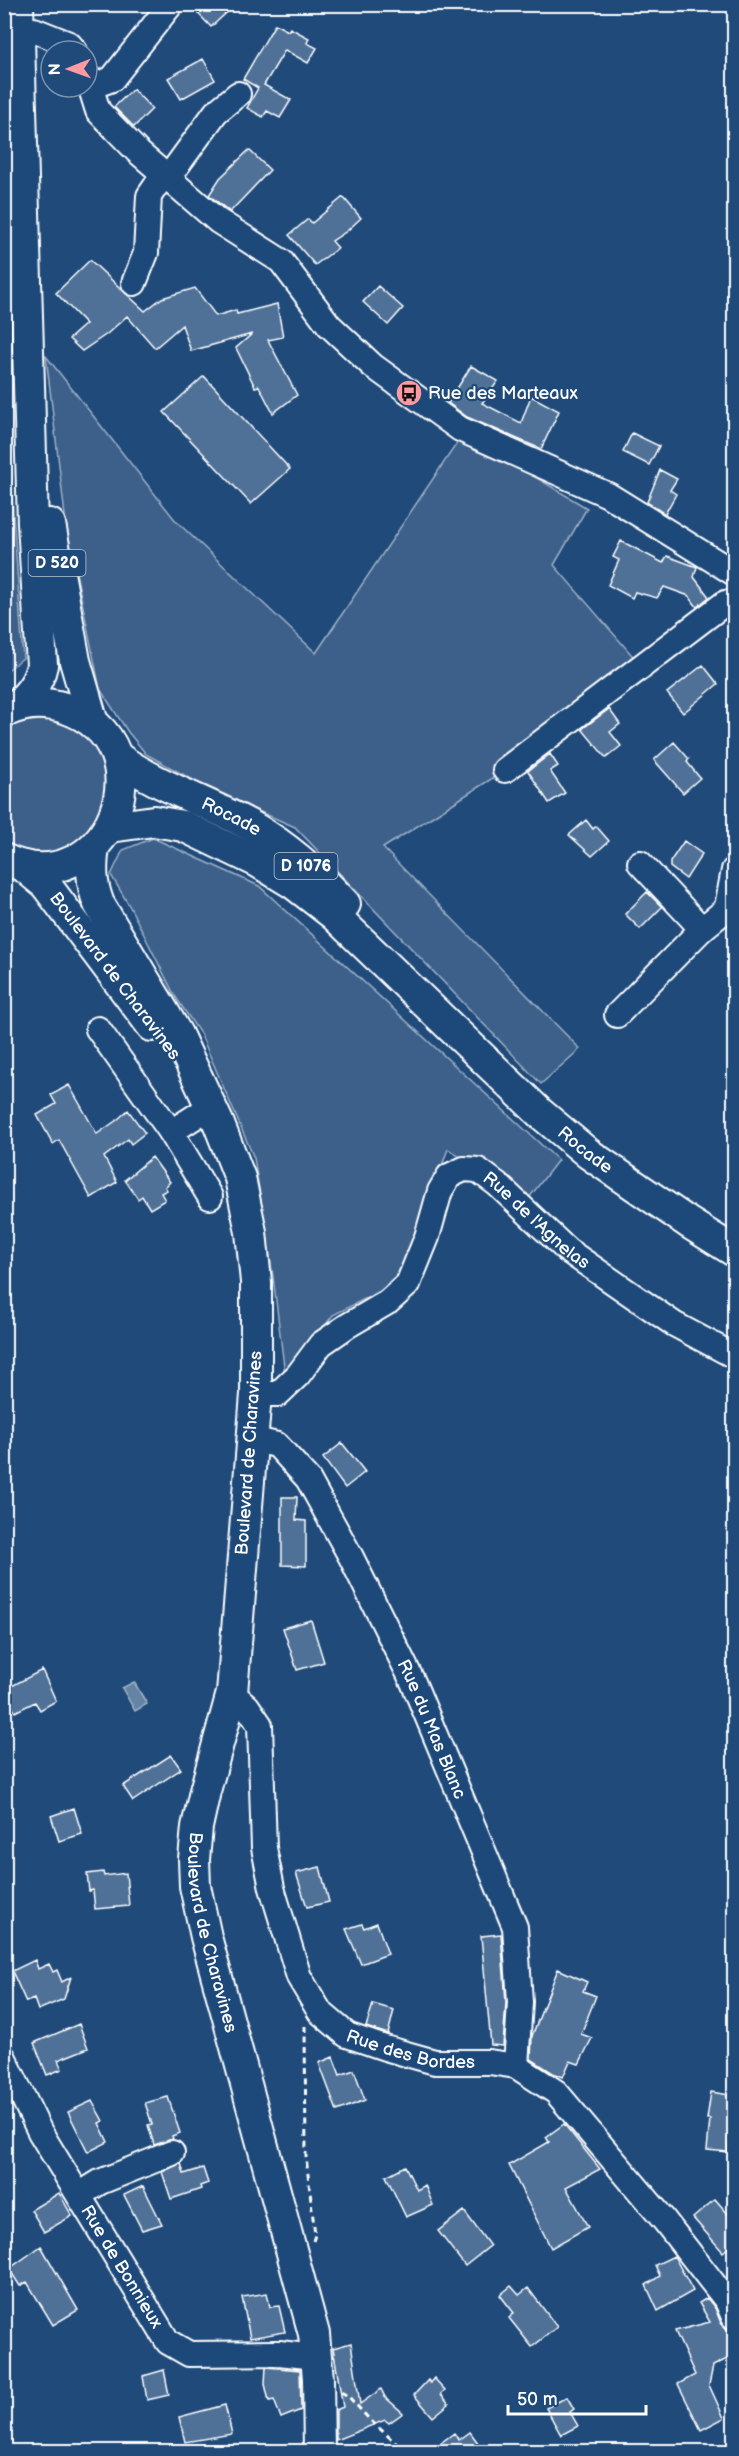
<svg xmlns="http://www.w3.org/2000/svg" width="739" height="2456" viewBox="0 0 739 2456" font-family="'Balsamiq Sans',sans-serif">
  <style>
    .green { fill: #3c618b; stroke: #9eb0c5; stroke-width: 1.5 }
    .water { fill: #6583a4; stroke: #a3b5c8; stroke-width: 1.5 }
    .building { fill: #507197; stroke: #fff; stroke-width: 1.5 }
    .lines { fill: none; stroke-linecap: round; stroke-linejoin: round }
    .minor-casing { stroke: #fff; stroke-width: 28 }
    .major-casing { stroke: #fff; stroke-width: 34 }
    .path { stroke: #fff; stroke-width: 3; stroke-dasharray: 6 4.5; stroke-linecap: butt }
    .minor { stroke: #1f4a7a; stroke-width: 24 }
    .major { stroke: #1f4a7a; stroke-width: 30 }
    .labels { text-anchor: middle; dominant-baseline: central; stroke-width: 4.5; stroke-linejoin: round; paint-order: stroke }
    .shield { fill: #1f4a7a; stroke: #bcc9d7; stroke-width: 1.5 }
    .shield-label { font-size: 16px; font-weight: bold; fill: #fff }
    .poi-label { font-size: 18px; fill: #fff; stroke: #1f4a7a; text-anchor: start }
    .street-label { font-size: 18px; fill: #fff; stroke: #1f4a7a }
  </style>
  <rect width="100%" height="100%" fill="#1f4a7a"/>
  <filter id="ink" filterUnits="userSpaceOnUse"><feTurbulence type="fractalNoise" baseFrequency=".0167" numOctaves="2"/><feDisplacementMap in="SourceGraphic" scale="12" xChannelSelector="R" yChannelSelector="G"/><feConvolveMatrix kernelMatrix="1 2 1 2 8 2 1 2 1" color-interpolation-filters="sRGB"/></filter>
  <g filter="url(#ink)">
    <path class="green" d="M46 356 176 521 316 653 463 434 587 508 554 565 651 677 383 848 580 1049 541 1084 295 827 217 793 146 754 128 732 100 689 66 524Z
      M4 379 23 658 5 672H4Z
      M50 719C69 726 88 733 99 751 128 799 88 856 35 853 25 853 14 846 5 843V732L20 722Z
      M153 838 259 886 558 1160 526 1202 448 1149 416 1237 392 1285 333 1315 291 1371 285 1375 273 1276 254 1158 201 1035 175 996 130 907 111 875 123 850Z"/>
    <path class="water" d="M134 1682 147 1704 135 1711 122 1688Z"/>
    <path class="building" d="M189 4H236L211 27Z
      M275 24 288 31 290 28 309 38 307 43 317 48 308 63 285 50 264 85 291 100 280 118 267 111 263 117 247 108 258 88 243 79Z
      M203 59 215 80 181 99 168 78Z
      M133 89 152 109 134 127 114 107Z
      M249 150 270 170 230 212 209 195 220 178Z
      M343 197 361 218 347 231 332 241 338 248 315 265 289 235 308 219 312 223Z
      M90 260 145 311 162 298 195 288 216 316 236 310 237 314 277 304 283 337 268 340 297 395 273 413 259 386 255 387 236 348 252 334 191 351 182 325 155 348 127 316 107 334 82 351 69 339 86 324 56 293Z
      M378 286 403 308 388 325 363 302Z
      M471 366 498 381 482 403 521 423 531 396 559 411 541 449 467 417 448 403Z
      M204 376 290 469 251 504 164 412Z
      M632 433 659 446 649 465 623 452Z
      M660 470 677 479 670 490 676 494 665 514 647 502Z
      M621 541 663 563 667 556 697 567 694 577 709 597 697 607 689 596 664 587 657 598 635 592 632 598 608 585 619 560 613 557Z
      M703 665 718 684 683 713 667 693Z
      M609 709 620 724 610 732 621 746 606 758 582 729Z
      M674 742 689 759 687 762 700 778 683 793 654 760Z
      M550 754 558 766 550 771 565 793 549 803 528 771Z
      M586 820 593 829 596 826 609 841 592 856 569 835Z
      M684 841 702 854 686 879 670 867V862Z
      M647 892 662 907 640 929 625 914Z
      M69 1085 97 1134 117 1120 128 1110 145 1133 131 1144 128 1139 104 1157 117 1182 91 1198 59 1140 53 1144 37 1115 56 1104 51 1095Z
      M152 1157 170 1182 165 1187 167 1190 161 1193 165 1200 150 1209 142 1196 138 1199 125 1180Z
      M342 1443 365 1472 345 1488 323 1458Z
      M282 1497H297L296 1520 306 1521V1566L282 1565Z
      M311 1620 324 1662 297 1670 283 1628Z
      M42 1670 56 1701 40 1710 35 1702 15 1712 4 1690Z
      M171 1755 181 1769 133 1801 123 1786Z
      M74 1808 82 1834 59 1841 51 1816Z
      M320 1867 329 1902 307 1907 296 1873Z
      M103 1872 104 1876 126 1873 129 1906 95 1909 93 1890 89 1891 87 1874Z
      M377 1923 388 1954 361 1964 346 1929 362 1924 364 1928Z
      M501 1934 506 2002 503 2046 491 2045 481 1936Z
      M35 1960 38 1969 49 1964 53 1972 57 1970 62 1982 71 1977 64 1999 38 2010 34 1999 26 2002 12 1971Z
      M558 1969 587 1982 583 1991 596 1996 581 2034 592 2038 579 2064 570 2061 563 2077 553 2073 531 2059 532 2036Z
      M373 2004 394 2010 388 2034 366 2027Z
      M79 2024 88 2048 58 2060 62 2069 47 2075 34 2043Z
      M333 2057 340 2075 354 2070 365 2100 337 2111 319 2063Z
      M711 2092 735 2096V2117L732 2135H729L728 2152 707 2150 710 2119H707Z
      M168 2097 180 2133 172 2136 173 2139 154 2145 148 2125 152 2124 145 2103Z
      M92 2101 103 2121 99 2123 108 2142 88 2152 68 2112Z
      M564 2124 600 2169 566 2187 588 2227 551 2248 509 2165 549 2142 546 2137Z
      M181 2163 184 2174 203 2168 208 2183 200 2186 201 2189 171 2199 162 2172Z
      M405 2166 417 2190 425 2185 433 2205 406 2217 386 2176Z
      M143 2186 162 2224 142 2230 124 2195Z
      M59 2193 72 2216 44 2232 31 2210Z
      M715 2199 735 2222V2242L723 2252 693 2218Z
      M464 2211 490 2246 465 2266 438 2231Z
      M41 2246 78 2310 53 2325 27 2282 20 2286 9 2269Z
      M674 2256 693 2291 658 2311 646 2285 660 2276 655 2265Z
      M511 2286 519 2295 528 2288 557 2327 532 2347 509 2318 514 2313 500 2295Z
      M267 2293 270 2307 279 2306 285 2332 250 2338 242 2297Z
      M707 2298 715 2308 721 2323 728 2330 735 2342V2355L713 2366 709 2385 724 2418 701 2430 678 2384 695 2375 675 2331 710 2322 699 2303Z
      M351 2343 360 2404 381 2389 385 2397 403 2413 389 2423 385 2420 336 2440V2410L343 2407 333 2348Z
      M266 2367 300 2370 301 2410 281 2418 274 2400 269 2401 265 2384Z
      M164 2370 169 2395 147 2400 143 2376Z
      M434 2378 445 2390 441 2394 449 2404 433 2417 414 2395 428 2380 430 2383Z
      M567 2397 574 2409 570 2412 578 2426 561 2435 546 2408Z
      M225 2405 232 2434 185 2442 179 2417Z
      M470 2432 484 2451H430L454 2433 459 2440Z"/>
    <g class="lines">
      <defs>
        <g id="minor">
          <path d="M6 45 34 30 69 44 75 51"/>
          <path d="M87 76 98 111 138 152 218 221 281 261 329 325 373 366 460 429 608 495 734 573"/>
          <path d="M90 87 112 79 171 4"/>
          <path d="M168 178 216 112 238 94"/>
          <path d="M134 283 146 253 149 196 164 174"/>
          <path d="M505 770 725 603 734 607"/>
          <path d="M640 863 702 929"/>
          <path d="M727 907 734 870"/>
          <path d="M617 1015 702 929 734 903"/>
          <path d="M98 1029 171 1132 210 1197"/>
          <path d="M171 1132 210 1107"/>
          <path id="s1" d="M256 1394H278L298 1375 321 1344 347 1326 388 1302 408 1284 427 1237 440 1191 449 1176 464 1169 478 1170 497 1184 567 1250 674 1324 734 1356"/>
          <path id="s2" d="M251 1439 277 1445 308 1479 351 1557 413 1682 515 1927 520 2002 516 2066"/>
          <path id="s3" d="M232 1693 247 1706 260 1725 264 1848 272 1888 299 1977 320 2012 347 2035 385 2048 435 2062H489L516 2066 556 2092 664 2220 727 2301 734 2317"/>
          <path id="s4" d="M4 2058 40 2132 168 2342 189 2354 279 2353 316 2357"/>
          <path d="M79 2195 100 2182 172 2153"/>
        </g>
        <g id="major">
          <path d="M50 524 75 661 93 723"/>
          <path d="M15 707C29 694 38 684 42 665L33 524 18 4"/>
          <path id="s5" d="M117 757C159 787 208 802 253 827 288 847 318 874 345 904"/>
          <path id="s6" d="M110 827 154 821 183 826 258 862 294 884 334 915 540 1113 589 1154 689 1223 734 1251"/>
          <path id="s7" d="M94 847C91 868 91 884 99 904L177 1034 218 1122 240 1178 251 1232 256 1282V1394L232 1693 205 1791 197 1827 194 1859 195 1886 206 1937 314 2334 318 2379 319 2452"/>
          <path d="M4 859C107 908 173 745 65 708 46 702 26 702 7 711"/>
          <path d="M23 866 46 885 152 1026"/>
        </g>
      </defs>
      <use href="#minor" class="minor-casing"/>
      <use href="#major" class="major-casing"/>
      <path class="path" d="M305 2026 306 2157 315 2235 313 2241
        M341 2392 348 2396 370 2420 406 2452"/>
      <use href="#minor" class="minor"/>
      <use href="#major" class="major"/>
    </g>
  </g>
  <defs>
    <symbol id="bus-disc" viewBox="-11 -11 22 22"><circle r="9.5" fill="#ff9aa2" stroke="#1f4a7a"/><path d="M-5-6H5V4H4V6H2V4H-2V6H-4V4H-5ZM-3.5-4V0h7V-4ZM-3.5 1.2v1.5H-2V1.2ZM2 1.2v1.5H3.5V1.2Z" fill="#111"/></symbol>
  </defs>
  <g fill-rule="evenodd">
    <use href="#bus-disc" x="394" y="378" width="30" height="30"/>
  </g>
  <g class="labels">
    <g class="shield">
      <rect x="28.5" y="550" width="57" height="26" rx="4.5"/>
      <rect x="274.5" y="853" width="63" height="26" rx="4.5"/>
    </g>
    <g class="shield-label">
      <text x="57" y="563">D 520</text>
      <text x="306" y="866">D 1076</text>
    </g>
    <g class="poi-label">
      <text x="428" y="393">Rue des Marteaux</text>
    </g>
    <g class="street-label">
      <text stroke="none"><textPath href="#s5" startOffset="129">Rocade</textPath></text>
      <text transform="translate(115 976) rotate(53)">Boulevard de Charavines</text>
      <text stroke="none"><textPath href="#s6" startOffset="594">Rocade</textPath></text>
      <text stroke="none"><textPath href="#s1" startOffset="418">Rue de l'Agnelas</textPath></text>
      <text transform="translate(249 1453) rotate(-86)">Boulevard de Charavines</text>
      <text stroke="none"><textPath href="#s2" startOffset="352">Rue du Mas Blanc</textPath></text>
      <text stroke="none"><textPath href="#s7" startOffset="1130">Boulevard de Charavines</textPath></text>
      <text stroke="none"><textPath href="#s3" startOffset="442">Rue des Bordes</textPath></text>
      <text stroke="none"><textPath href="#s4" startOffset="240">Rue de Bonnieux</textPath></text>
    </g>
  </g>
  <rect width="739" height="2456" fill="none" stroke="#1f4a7a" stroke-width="24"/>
  <rect x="12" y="12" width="715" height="2432" fill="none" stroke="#fff" stroke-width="2" filter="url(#ink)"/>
  <g transform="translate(69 69) rotate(269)"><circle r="28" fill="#1f4a7a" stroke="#7992af" stroke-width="1.5"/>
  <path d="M0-4.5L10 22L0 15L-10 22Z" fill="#ff9aa2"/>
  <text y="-9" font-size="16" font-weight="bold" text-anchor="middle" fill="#ffffff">N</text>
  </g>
  <path d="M508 2405v9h138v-9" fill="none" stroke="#ffffff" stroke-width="3"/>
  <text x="517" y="2405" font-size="18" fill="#ffffff" stroke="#1f4a7a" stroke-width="4.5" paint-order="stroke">50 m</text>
</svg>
